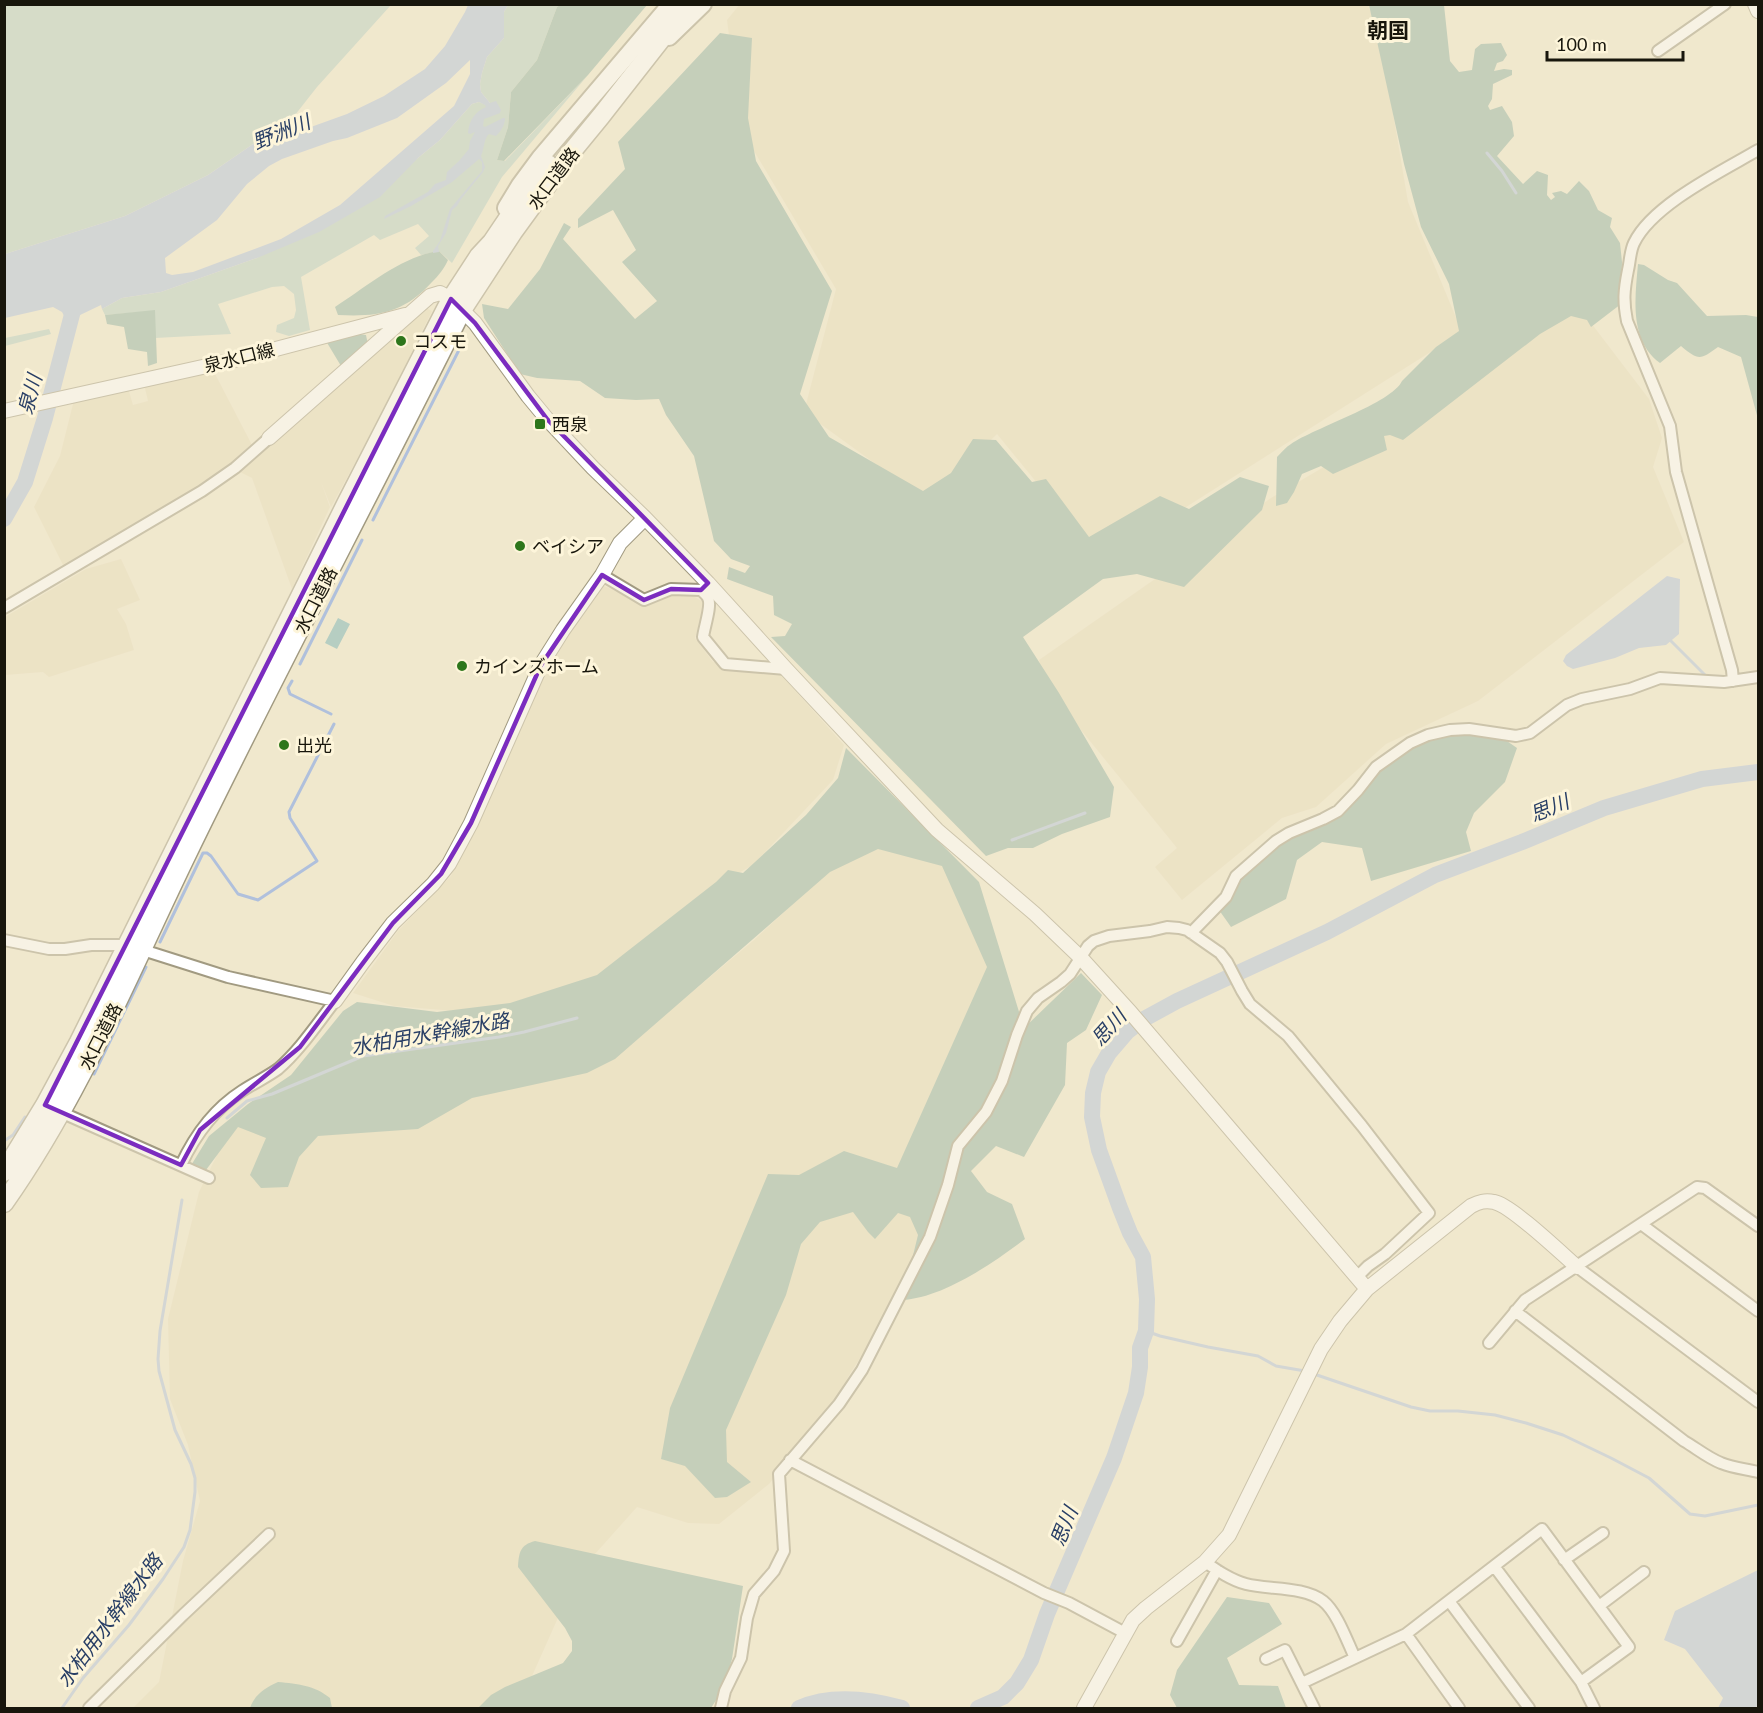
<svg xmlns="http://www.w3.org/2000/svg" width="1763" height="1713" viewBox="0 0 1763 1713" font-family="Lato,'Noto Sans JP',sans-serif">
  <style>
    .built { fill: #e7ddbb }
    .green { fill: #b6cec2 }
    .forest { fill: #91b2a2 }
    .water { fill: #b0c0dc; fill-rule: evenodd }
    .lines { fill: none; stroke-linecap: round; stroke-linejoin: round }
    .stream { stroke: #b0c0dc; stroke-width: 3 }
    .river { stroke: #b0c0dc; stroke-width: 16 }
    .street-casing { stroke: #a19a81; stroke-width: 14 }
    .secondary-casing { stroke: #a19a81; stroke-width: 16 }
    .primary-casing { stroke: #a19a81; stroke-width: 20 }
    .highway-casing { stroke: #a19a81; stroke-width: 21 }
    .street { stroke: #fff; stroke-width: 10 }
    .secondary { stroke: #fff; stroke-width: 14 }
    .primary { stroke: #fff; stroke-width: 16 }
    .highway { stroke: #fff; stroke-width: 18 }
    .marked { fill: none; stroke: #7b2cbf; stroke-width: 4.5; stroke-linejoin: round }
    .poi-dot { fill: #2d761b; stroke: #fdf5da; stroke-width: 2 }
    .labels { text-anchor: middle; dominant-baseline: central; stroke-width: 6; stroke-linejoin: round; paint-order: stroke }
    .street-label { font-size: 18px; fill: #18160c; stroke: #fdf5da }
    .poi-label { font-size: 18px; fill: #18160c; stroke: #fdf5da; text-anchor: start }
    .water-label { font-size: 20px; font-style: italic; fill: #293f66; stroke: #fdf5da }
    .quarter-label { font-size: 21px; font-weight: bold; fill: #18160c; stroke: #fdf5da }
  </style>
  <rect width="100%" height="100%" fill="#f0e8cd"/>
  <path class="built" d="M740 4 1368 5 1380 36 1408 202 1462 332 1101 561 997 434 928 502 804 412 836 289 741 129 727 20Z
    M424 307 432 311 381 415 331 507 321 482 330 507 292 589 252 478 240 472Z
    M1567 313 1588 319 1649 399 1662 438 1653 467 1684 542 1478 701 1386 744 1316 807 1282 818 1182 900 1155 867 1177 848 1046 687 1039 660 1271 498 1368 441Z
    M213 370 252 445 218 474 64 567 34 507 60 456 74 400 128 388 133 405 148 401 144 384Z
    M121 559 140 600 117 609 126 624 134 650 49 677 43 672 5 675V617L86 569Z
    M604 586 647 605 671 594 688 593 705 603 695 638 713 662 781 675 844 745 833 780 753 865 704 892 599 976 479 1013 394 1006 353 993 398 931 451 876 546 668Z
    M878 846 944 865 990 967 921 1244 870 1343 851 1372 830 1410 769 1484 719 1524 688 1523 637 1507 578 1573 528 1685 556 1708H133L159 1682 183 1561 200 1501 188 1445 170 1399 168 1319 199 1192 232 1124 467 1096 617 1055 754 940 832 868Z"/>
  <path class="green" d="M5 5H391L317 87 295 115 208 175 125 216 5 254Z
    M508 5H560L557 7 537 60 511 92 508 127 497 160 505 161 588 75 502 177 452 263 439 251 421 255 415 248 429 236 418 224 380 240 374 235 301 277 310 330 289 336 276 332 277 325 294 318 296 310 294 294 284 286 272 287 218 304 231 334 155 338 154 311 105 315 102 309 122 298 161 292 257 258 418 158 440 140 472 104 479 102 486 105 490 103 481 92 480 84 482 73 487 57 504 38V12Z
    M49 329 51 334 5 346V338Z
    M338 618 350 624 337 649 325 643Z"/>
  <path class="forest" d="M560 5H647L588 75 504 161 497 160 508 127 511 92 537 60 557 7Z
    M1369 5H1444L1450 61 1459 72 1472 70 1475 49 1481 44 1501 43 1507 55 1503 61 1497 63 1494 71 1504 69 1512 70V75L1493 84 1492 99 1488 106 1490 110 1502 106 1512 122 1514 136 1497 156 1523 184 1537 171 1548 175 1547 195 1551 200 1555 197 1552 193 1561 191 1567 194 1579 181 1589 191 1598 210 1612 218 1610 227 1620 243 1622 262 1621 304 1591 327 1587 320 1571 316 1540 334 1403 440 1390 435 1384 436 1387 450 1333 474 1321 466 1302 474 1294 492 1287 503 1276 506 1277 457C1282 452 1286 447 1291 444 1314 428 1392 403 1402 381L1436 347 1459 331 1449 284 1421 227 1404 164Z
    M720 33 752 38 748 118 756 161 832 291 800 394 829 437 923 491 951 473 973 439 996 440 1032 482 1046 479 1089 537 1160 496 1189 509 1240 477 1269 486 1262 510 1184 587 1137 574 1103 579 1023 637 1059 693 1114 787 1110 817 1062 834 1033 848H1008L986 856 771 637 785 636 792 624 774 615 773 596 727 579 729 567 745 573 750 566 731 559 714 541 694 456 666 415 659 399 636 400 605 398 580 381 537 378 520 374 484 318 482 304 508 309 540 269 564 223 571 227 563 239 635 319 657 301 622 262 636 250 613 210 578 228V219L625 169 618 142Z
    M439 251 448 260C444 269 439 275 432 282 404 313 378 317 338 315L335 307C366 287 402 256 439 251Z
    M1638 264 1644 265 1668 280 1677 283 1707 316 1746 315 1758 317V419L1741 357 1718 347C1700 360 1699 361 1681 346L1660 363C1629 340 1635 298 1638 264Z
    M155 310 157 363 148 366 147 352 128 349 124 327 107 324 105 315Z
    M352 333 366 335 368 345 341 366 326 341Z
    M1457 733 1504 739 1517 748 1505 782 1474 813 1466 832 1471 851 1371 881 1362 848 1322 842 1297 860 1286 899 1231 927 1219 910 1241 879 1281 842 1323 823 1380 768 1424 739Z
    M846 748 979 882 1024 1028 1081 973 1102 995 1086 1030 1067 1043 1065 1085 1024 1157 996 1146 971 1171 987 1192 1012 1204 1025 1239C993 1263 943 1298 902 1300L918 1235 910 1217 898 1213 875 1239 868 1232 853 1212 820 1222 801 1244 786 1295 726 1430 727 1462 751 1482 727 1497 715 1498 685 1466 661 1459 670 1408 768 1174 799 1175 844 1151 897 1168 987 967 942 866 878 849 830 872 615 1059 587 1073 472 1098 418 1129 318 1136 299 1157 288 1187 261 1188 250 1175 266 1138 238 1127 206 1170 195 1179 187 1172 209 1136 248 1104 291 1075 343 1011 357 1002 437 1012 510 1003 597 975 716 882 728 870 743 873 806 815 838 778Z
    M535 1541 743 1586 732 1659 724 1688 711 1708H478L491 1695 505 1687 563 1663 572 1651V1641L565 1628 518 1567C519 1552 520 1545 535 1541Z
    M1227 1597 1269 1603 1282 1624 1227 1658 1239 1685 1278 1686 1286 1708H1177L1170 1695 1177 1670Z
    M278 1682C298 1684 314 1685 330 1698L332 1708H250C255 1694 265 1688 278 1682Z"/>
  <path class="water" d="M468 5H508L504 12V38L487 57 482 73 480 84 481 92 490 103 496 101 501 110 500 113 484 119 483 126 485 127 503 118H505C505 125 501 131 496 136L489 134C484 138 484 149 481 156L485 167 483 172 461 199 457 206 452 210 446 233 438 246 439 252 433 253V251L440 241 450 209 482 171V162L479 159 452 182 411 206 384 219 385 216 428 192 435 184 446 180 447 172 459 161 469 149 470 141 475 132 470 134 468 133C469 120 475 112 486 107L485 105 479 102 472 104 440 140 418 158 380 197 319 232 257 258 161 292 122 298 102 309 101 305 78 316 77 322 68 323 62 312 53 307 5 318V254L125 216 208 175 256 142 286 136 347 114 384 96 425 69 445 46 465 12ZM470 60V74L454 106 340 205 281 239 193 272 172 275 166 273 165 258 217 220 247 184 269 166 282 159 333 141 347 138 397 118 446 83Z
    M1667 576 1680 579 1679 634 1666 645 1639 648 1615 658 1573 669 1567 666 1563 661 1566 655Z
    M1758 1570V1703L1756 1708H1718L1723 1698 1685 1649 1664 1640 1675 1611Z"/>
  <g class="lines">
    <path class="stream" d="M1487 153 1502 171 1516 193
      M373 520 462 344
      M1671 641 1707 677
      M300 664 362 540
      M292 681 288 688 290 694 331 714
      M1012 840 1085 813
      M160 942 203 853H207L211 856 238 894 258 900 317 861 290 818 289 812 334 724
      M94 1074 146 967
      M227 1118 247 1101 272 1094 363 1056 499 1037 524 1032 577 1018
      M4 1141 13 1135 25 1117
      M1146 1331 1160 1336 1208 1347 1258 1356 1276 1366 1305 1371
      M1314 1374 1411 1407 1430 1411H1458L1495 1415 1526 1423 1563 1435 1611 1458 1649 1478 1690 1514 1705 1516 1758 1505
      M62 1708 83 1678 129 1625 163 1579 184 1547 190 1530 195 1492V1478L191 1464 175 1430 159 1371 158 1359 160 1331 182 1200"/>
    <path class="river" d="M4 519 25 482 45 418 75 303
      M799 1708C831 1694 870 1699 902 1708
      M978 1708 1003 1697 1017 1683 1031 1660 1047 1614 1114 1458 1136 1393 1140 1367V1348L1146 1331 1147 1299 1143 1257 1130 1233 1120 1208 1099 1150 1092 1117 1093 1093 1098 1072 1109 1053 1127 1032 1144 1019 1177 1001 1327 932 1435 875 1522 842 1604 808 1702 779 1758 772"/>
    <defs>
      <path id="street" d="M1658 51 1725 4
        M602 575 644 600 671 589 701 590C704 593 707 595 708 598 712 605 704 628 703 637L725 664 786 669
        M4 608 202 491 235 468 269 438
        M1733 681 1732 670 1676 472 1670 426 1627 321C1623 301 1624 290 1628 270 1630 262 1630 251 1634 243 1652 205 1722 171 1758 150
        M1191 933 1226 897 1236 876 1276 841 1289 833 1323 819 1338 811 1358 790 1376 767 1410 743 1428 735 1450 730 1469 729 1516 736 1530 733 1567 705 1582 699 1630 689 1660 678 1724 682 1758 677
        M4 940 49 949H65L91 945H127L228 977 335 1001C317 1024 300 1050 278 1069 267 1077 254 1083 242 1091 214 1109 195 1135 181 1165
        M56 1110 209 1178
        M1641 1224 1758 1311
        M1577 1267 1758 1402
        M1515 1311 1684 1441C1696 1448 1708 1458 1721 1463 1733 1468 1746 1469 1758 1472
        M1489 1343 1525 1300 1697 1187 1705 1188 1758 1226
        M790 1460 1044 1593 1069 1603 1125 1633
        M1564 1560 1603 1533
        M1205 1562C1218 1571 1231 1580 1246 1584 1269 1590 1303 1586 1323 1601 1337 1612 1347 1641 1355 1658
        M1494 1566 1581 1682 1594 1708
        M1449 1601 1529 1708
        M1599 1606 1644 1572
        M1406 1634 1459 1708
        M1177 1641 1217 1570
        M1266 1659 1285 1650 1314 1708
        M1302 1683 1406 1634 1542 1529 1629 1647 1581 1682
        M89 1708 183 1615 269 1534
        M721 1708 725 1691 741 1658 747 1618 754 1594 774 1571 784 1551 779 1474 839 1404 862 1370 930 1237 948 1185 958 1146 986 1112 1002 1081 1017 1035 1027 1011 1038 998 1061 982 1070 974 1088 946 1094 941 1109 936 1150 931 1167 927 1179 928 1187 930 1220 953 1227 962 1242 991 1250 1004 1288 1036 1362 1126 1429 1213 1385 1254 1368 1266 1357 1277"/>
      <path id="secondary" d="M1755 4 1758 11
        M4 411 234 360 405 315
        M269 438 430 296 440 293 451 299 475 323 528 396 547 419 593 468 645 518 708 583 786 669 937 830 1035 914 1081 958 1131 1013 1367 1289
        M335 1001 363 962 393 923 433 884 449 864 471 823 541 665 563 630 602 575 620 543 645 518
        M1084 1708 1133 1620 1146 1608 1205 1562 1229 1535 1321 1349 1340 1321 1367 1289 1471 1206C1479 1202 1485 1200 1494 1202 1511 1205 1561 1253 1577 1267"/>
      <path id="primary" d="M669 37 703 4
        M506 208 520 185 540 158 671 4"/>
      <path id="highway" d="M4 1172 45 1105 79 1042 346 504 451 299 479 256 492 242 523 196 548 164
        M4 1203C81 1094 131 969 189 850 277 669 372 491 462 310L513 232 569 155 601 116 666 33 670 25 687 4"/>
    </defs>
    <use href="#street" class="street-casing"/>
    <use href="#secondary" class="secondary-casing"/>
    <use href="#primary" class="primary-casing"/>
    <use href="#highway" class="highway-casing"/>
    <use href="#street" class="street"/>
    <use href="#secondary" class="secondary"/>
    <use href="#primary" class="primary"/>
    <use href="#highway" class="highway"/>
  </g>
  <path d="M0 0H1763V1713H0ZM451 299 475 323 547 419 708 583 701 590 671 589 644 600 602 575 541 665 471 823 441 874 393 923 300 1047 200 1130 181 1165 45 1105Z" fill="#f0e8cd" fill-opacity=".55" fill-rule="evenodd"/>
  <path class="marked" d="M451 299 475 323 547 419 708 583 701 590 671 589 644 600 602 575 541 665 471 823 441 874 393 923 300 1047 200 1130 181 1165 45 1105Z"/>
  <g class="poi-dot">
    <circle cx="401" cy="341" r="6"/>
    <rect x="534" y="418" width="12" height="12" rx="3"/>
    <circle cx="520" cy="546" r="6"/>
    <circle cx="462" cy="666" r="6"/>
    <circle cx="284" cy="745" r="6"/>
  </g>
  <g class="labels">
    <g class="street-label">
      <text transform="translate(553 178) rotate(-53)">水口道路</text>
      <text transform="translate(239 357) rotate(-14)">泉水口線</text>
      <text transform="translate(315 600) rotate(-63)">水口道路</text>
      <text transform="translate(100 1036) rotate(-63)">水口道路</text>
    </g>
    <g class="poi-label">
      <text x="413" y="341">コスモ</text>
      <text x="552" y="424">西泉</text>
      <text x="532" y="546">ベイシア</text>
      <text x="474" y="666">カインズホーム</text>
      <text x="296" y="745">出光</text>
    </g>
    <g class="water-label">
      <text transform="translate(281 131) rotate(-22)">野洲川</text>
      <text transform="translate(29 394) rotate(-75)">泉川</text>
      <text transform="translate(1549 807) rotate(-22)">思川</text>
      <text transform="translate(1108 1027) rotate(-48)">思川</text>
      <text transform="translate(430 1033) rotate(-10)">水柏用水幹線水路</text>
      <text transform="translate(1063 1526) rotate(-68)">思川</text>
      <text transform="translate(109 1620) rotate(-53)">水柏用水幹線水路</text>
    </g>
    <g class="quarter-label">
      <text x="1388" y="29">朝国</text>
    </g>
  </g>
  <rect width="1763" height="1713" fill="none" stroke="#18160c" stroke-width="12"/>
  <path d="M1547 51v9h136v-9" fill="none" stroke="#18160c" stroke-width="3"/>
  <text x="1556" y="51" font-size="18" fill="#18160c" stroke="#fdf5da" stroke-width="4.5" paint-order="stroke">100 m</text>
</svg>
